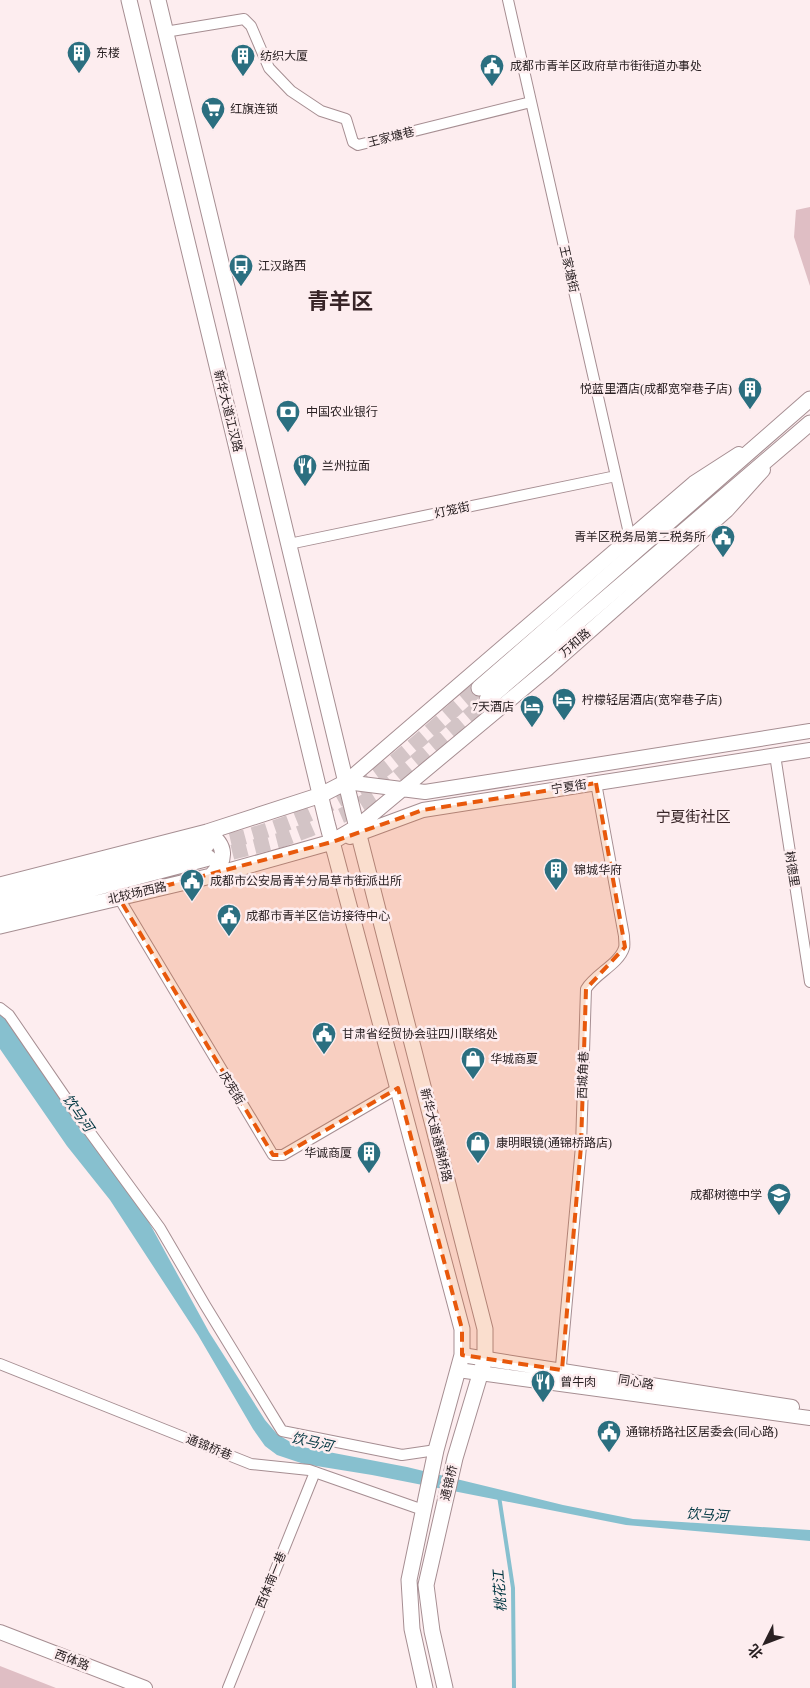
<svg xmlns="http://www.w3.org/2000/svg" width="810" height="1688" viewBox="0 0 810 1688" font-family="'Times New Roman','Noto Sans SC',serif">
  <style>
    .green { fill: #dfbec4 }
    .water { fill: #87c0cf }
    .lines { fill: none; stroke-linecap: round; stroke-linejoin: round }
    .stream { stroke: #87c0cf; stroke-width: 4 }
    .primary-tunnel { stroke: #d3c4c6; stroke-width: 15; stroke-dasharray: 15 8; stroke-linecap: butt }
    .street-casing { stroke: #a68e92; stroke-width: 12 }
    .secondary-casing { stroke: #a68e92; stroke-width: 16 }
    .primary-casing { stroke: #a68e92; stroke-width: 17 }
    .street { stroke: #fff; stroke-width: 10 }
    .secondary { stroke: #fff; stroke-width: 14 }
    .primary { stroke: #fff; stroke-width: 15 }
    .marked { fill: #e8590c; fill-opacity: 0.2; stroke: #e8590c; stroke-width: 4; stroke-dasharray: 10 6; stroke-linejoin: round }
    .labels { text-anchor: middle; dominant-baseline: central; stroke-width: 5; stroke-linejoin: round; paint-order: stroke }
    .poi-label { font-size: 12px; fill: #2a2123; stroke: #fdedef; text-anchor: start }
    .street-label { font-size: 12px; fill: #2a2123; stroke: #fdedef }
    .water-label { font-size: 14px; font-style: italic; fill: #003641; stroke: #fdedef }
    .quarter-label { font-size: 15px; fill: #372427; stroke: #fdedef }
    .town-label { font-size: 22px; font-weight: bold; fill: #372427; stroke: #fdedef }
  </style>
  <rect width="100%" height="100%" fill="#fdedef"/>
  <path class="green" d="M810 207V286L794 237 796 210Z
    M0 1666 56 1688H0Z"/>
  <path class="water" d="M0 1012 10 1020 139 1204 209 1332 265 1420 277 1434 297 1446 407 1467 563 1505 633 1519 810 1530V1541L626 1525 372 1475 304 1464 277 1455 265 1446 253 1429 198 1335 110 1200 67 1146 0 1049Z"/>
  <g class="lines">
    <path class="stream" d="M499 1496 513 1588 514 1688"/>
    <path class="primary-tunnel" d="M208 845C259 836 311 817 355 790 400 761 439 722 479 688
      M210 858 281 840 308 830 343 815 380 792 487 700"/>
    <defs>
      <path id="street" d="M508 0 630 538
        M165 32 244 19 251 26 269 68 291 91 321 111 346 119 353 142 358 145 531 102
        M289 544 616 476
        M775 755 810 982
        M119 898 273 1155H283L398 1088
        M0 1008 9 1015 81 1120 160 1228 205 1305 282 1431 402 1455 436 1450
        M0 1364 251 1464 309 1470 423 1510
        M560 1377 581 1146 586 989C595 974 619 964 624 948 625 945 624 940 624 936L596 783
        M228 1688 315 1472"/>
      <path id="secondary" d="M346 782 694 483 739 454
        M346 782 425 792 810 731
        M357 827 548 668 727 510 763 470
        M350 837 423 810 810 750
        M462 1355 792 1407
        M458 1370 810 1418
        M0 1632 145 1688"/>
      <path id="primary" d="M129 0 327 823 462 1329V1355L436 1450 409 1580 412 1629 425 1688
        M158 0 353 812 485 1329V1358L455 1458 426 1585 432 1631 445 1688
        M479 688 810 399
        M487 700 810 423
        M207 832C227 845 227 860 211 876
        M0 885 207 832 321 795 346 782
        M0 898 206 846
        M0 913 209 858
        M0 926 211 876 332 842 357 827"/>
    </defs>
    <use href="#street" class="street-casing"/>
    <use href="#secondary" class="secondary-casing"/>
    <use href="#primary" class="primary-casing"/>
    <use href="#street" class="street"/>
    <use href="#secondary" class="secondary"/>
    <use href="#primary" class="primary"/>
  </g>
  <path class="marked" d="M596 783 625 947 586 989 581 1146 562 1370 462 1355V1329L398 1088 283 1155H273L119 898 332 842 423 810Z"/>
  <defs>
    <symbol id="building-pin" viewBox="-11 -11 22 30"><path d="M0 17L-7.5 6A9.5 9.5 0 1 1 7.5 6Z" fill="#2b6f80" stroke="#fdedef"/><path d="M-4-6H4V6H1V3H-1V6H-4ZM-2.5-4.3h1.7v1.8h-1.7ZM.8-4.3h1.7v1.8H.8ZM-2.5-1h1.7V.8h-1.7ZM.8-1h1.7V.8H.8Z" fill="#fff"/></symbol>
    <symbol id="civic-pin" viewBox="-11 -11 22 30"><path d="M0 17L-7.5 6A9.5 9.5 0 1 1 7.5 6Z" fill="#2b6f80" stroke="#fdedef"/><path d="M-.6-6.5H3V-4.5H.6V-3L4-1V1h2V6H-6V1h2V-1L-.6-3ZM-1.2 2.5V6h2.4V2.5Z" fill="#fff"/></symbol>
    <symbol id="supermarket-pin" viewBox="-11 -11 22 30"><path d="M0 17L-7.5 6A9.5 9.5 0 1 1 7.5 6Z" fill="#2b6f80" stroke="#fdedef"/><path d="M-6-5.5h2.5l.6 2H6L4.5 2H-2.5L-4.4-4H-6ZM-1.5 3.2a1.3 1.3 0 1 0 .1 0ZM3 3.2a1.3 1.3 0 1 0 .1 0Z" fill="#fff"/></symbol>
    <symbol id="bus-pin" viewBox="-11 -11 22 30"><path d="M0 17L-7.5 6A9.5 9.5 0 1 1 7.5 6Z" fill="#2b6f80" stroke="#fdedef"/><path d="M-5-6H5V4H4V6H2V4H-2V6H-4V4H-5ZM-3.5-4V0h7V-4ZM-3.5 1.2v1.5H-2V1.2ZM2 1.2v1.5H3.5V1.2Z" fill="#fff"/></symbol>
    <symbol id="bank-pin" viewBox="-11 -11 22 30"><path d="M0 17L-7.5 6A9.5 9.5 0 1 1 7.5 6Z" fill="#2b6f80" stroke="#fdedef"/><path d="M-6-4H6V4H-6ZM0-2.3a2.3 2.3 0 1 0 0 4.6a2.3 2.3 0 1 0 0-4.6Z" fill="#fff"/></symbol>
    <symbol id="restaurant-pin" viewBox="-11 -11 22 30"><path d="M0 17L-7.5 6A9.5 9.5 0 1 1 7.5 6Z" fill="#2b6f80" stroke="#fdedef"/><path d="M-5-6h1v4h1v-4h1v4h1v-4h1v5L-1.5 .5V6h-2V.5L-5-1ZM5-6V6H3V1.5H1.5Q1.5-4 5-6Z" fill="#fff"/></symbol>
    <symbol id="hotel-pin" viewBox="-11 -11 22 30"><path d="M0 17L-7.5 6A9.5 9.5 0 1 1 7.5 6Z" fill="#2b6f80" stroke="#fdedef"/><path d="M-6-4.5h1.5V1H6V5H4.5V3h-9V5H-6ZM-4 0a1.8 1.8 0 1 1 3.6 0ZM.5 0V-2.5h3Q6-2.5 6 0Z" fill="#fff"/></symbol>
    <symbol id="shop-pin" viewBox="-11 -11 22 30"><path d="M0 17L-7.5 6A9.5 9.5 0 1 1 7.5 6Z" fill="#2b6f80" stroke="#fdedef"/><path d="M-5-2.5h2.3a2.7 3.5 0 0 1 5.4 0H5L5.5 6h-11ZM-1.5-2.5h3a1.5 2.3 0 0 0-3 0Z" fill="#fff"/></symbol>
    <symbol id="school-pin" viewBox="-11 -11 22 30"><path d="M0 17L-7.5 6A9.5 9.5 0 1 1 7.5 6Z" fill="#2b6f80" stroke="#fdedef"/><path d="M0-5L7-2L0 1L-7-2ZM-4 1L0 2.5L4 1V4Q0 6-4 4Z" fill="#fff"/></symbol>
  </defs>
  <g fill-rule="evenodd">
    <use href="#building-pin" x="65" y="39" width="28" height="38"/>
    <use href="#building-pin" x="229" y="42" width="28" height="38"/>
    <use href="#civic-pin" x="478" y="52" width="28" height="38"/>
    <use href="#supermarket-pin" x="199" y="95" width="28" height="38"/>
    <use href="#bus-pin" x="227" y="252" width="28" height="38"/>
    <use href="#building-pin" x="736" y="375" width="28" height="38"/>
    <use href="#bank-pin" x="274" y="398" width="28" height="38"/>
    <use href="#restaurant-pin" x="291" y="452" width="28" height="38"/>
    <use href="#civic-pin" x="709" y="523" width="28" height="38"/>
    <use href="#hotel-pin" x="550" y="686" width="28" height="38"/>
    <use href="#hotel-pin" x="518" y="693" width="28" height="38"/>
    <use href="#building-pin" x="542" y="856" width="28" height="38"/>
    <use href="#civic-pin" x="178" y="867" width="28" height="38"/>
    <use href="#civic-pin" x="215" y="902" width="28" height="38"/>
    <use href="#civic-pin" x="310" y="1020" width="28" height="38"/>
    <use href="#shop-pin" x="459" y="1045" width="28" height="38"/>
    <use href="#shop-pin" x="464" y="1129" width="28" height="38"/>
    <use href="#building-pin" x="355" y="1139" width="28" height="38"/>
    <use href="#school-pin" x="765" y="1181" width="28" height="38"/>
    <use href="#restaurant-pin" x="529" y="1368" width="28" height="38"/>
    <use href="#civic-pin" x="595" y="1418" width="28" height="38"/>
  </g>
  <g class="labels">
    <g class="poi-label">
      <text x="96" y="53">东楼</text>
      <text x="260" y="56">纺织大厦</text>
      <text x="510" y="66">成都市青羊区政府草市街街道办事处</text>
      <text x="230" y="109">红旗连锁</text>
      <text x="258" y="266">江汉路西</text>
      <text x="732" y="389" text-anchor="end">悦蓝里酒店(成都宽窄巷子店)</text>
      <text x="306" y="412">中国农业银行</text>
      <text x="322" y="466">兰州拉面</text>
      <text x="706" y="537" text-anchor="end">青羊区税务局第二税务所</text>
      <text x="582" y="700">柠檬轻居酒店(宽窄巷子店)</text>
      <text x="514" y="707" text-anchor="end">7天酒店</text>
      <text x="574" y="870">锦城华府</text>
      <text x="210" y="881">成都市公安局青羊分局草市街派出所</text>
      <text x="246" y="916">成都市青羊区信访接待中心</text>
      <text x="342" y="1034">甘肃省经贸协会驻四川联络处</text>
      <text x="490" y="1059">华城商夏</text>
      <text x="496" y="1143">康明眼镜(通锦桥路店)</text>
      <text x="352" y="1153" text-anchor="end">华诚商厦</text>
      <text x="762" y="1195" text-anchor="end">成都树德中学</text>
      <text x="560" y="1382">曾牛肉</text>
      <text x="626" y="1432">通锦桥路社区居委会(同心路)</text>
    </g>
    <g class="street-label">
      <text transform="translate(391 137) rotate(-14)">王家塘巷</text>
      <text transform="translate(569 269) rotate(77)">王家塘街</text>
      <text transform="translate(228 411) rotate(76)">新华大道江汉路</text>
      <text transform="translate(452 510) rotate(-12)">灯笼街</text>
      <text transform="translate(575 643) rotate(-41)">万和路</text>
      <text transform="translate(569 787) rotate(-9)">宁夏街</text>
      <text transform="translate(792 869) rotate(81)">树德里</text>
      <text transform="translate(137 893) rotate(-13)">北较场西路</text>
      <text transform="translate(583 1075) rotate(-88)">西城角巷</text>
      <text transform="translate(232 1088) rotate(59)">庆宪街</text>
      <text transform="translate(436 1135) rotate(76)">新华大道通锦桥路</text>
      <text transform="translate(636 1382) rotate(9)">同心路</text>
      <text transform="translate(209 1447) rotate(22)">通锦桥巷</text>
      <text transform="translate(449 1483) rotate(-77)">通锦桥</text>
      <text transform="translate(271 1580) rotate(-68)">西体南一巷</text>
      <text transform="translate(72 1660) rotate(21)">西体路</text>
    </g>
    <g class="water-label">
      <text transform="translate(78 1113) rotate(55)">饮马河</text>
      <text transform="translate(312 1442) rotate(13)">饮马河</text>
      <text transform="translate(707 1515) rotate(4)">饮马河</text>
      <text transform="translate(500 1591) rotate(-94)">桃花江</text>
    </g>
    <g class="quarter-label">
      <text x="693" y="817">宁夏街社区</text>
    </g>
    <g class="town-label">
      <text x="340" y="301">青羊区</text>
    </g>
  </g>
  <g transform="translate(765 1643) rotate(228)" stroke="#fdedef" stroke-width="4" paint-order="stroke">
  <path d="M0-4L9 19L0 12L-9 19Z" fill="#2a2123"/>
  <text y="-8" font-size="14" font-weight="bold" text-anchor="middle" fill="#2a2123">北</text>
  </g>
</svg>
